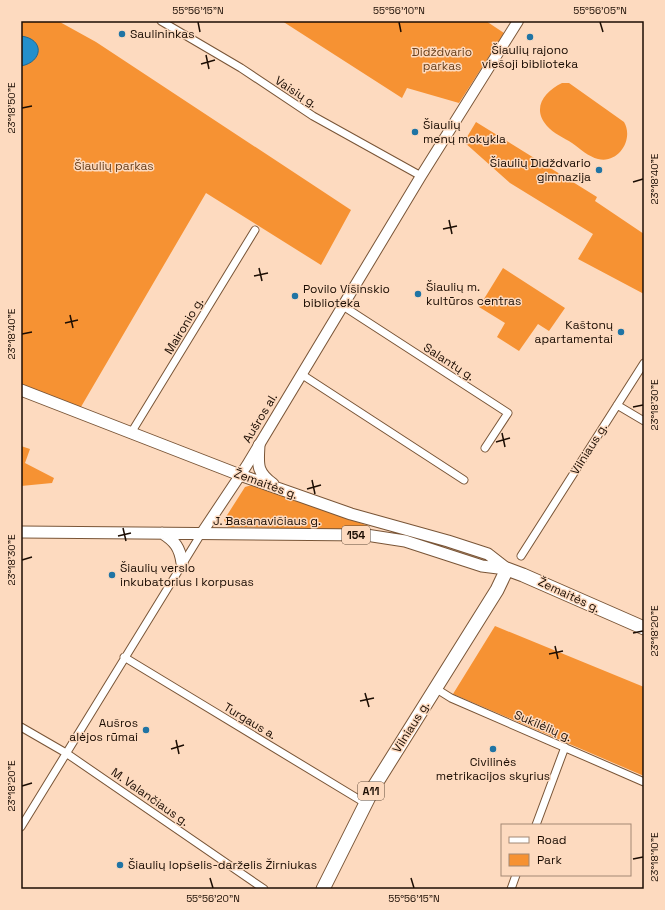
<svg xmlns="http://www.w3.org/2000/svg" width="665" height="910" viewBox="0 0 665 910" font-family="'Space Grotesk',sans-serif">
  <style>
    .green { fill: #f69233 }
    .water { fill: #248fcb; stroke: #21688f }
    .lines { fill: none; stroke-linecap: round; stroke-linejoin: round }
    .street-casing { stroke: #795537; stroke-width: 9 }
    .secondary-casing { stroke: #795537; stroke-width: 12 }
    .primary-casing { stroke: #795537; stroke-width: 13 }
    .highway-casing { stroke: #795537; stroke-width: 15 }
    .street { stroke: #fff; stroke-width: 7 }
    .secondary { stroke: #fff; stroke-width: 10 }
    .primary { stroke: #fff; stroke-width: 11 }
    .highway { stroke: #fff; stroke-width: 13 }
    .ticks { fill: none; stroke: #1b0d03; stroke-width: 1.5 }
    .poi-dot { fill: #2074a4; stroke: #fddabf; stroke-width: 1.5 }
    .labels { text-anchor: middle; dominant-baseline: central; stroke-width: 3; stroke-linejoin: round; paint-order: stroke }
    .shield { fill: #fddabf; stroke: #5f4a3b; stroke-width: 1 }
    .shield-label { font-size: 11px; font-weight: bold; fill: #1b0d03 }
    .poi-label { font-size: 12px; fill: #1b0d03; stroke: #fddabf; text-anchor: start }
    .park-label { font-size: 12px; fill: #69401c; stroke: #fddabf }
    .street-label { font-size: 12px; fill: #1b0d03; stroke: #fddabf }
    .neatline { fill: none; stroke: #1b0d03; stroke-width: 1.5 }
    .ticks-label { font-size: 10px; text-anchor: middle; fill: #1b0d03 }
  </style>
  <rect width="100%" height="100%" fill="#fddabf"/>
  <path class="green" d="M21 21H58L96 42 351 210 321 265 206 193 78 412 21 390Z
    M282 21H486L504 33 459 103 407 88 402 98Z
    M562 83H569L624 122C634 139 619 164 598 159 589 157 579 148 572 143 564 138 553 133 547 126 531 108 545 91 562 83Z
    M476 122 597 197 595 201 644 234V294L578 259 593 234 510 183 464 142Z
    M503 268 565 308 549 331 538 324 519 351 497 337 505 323 479 307Z
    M21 446 30 449 25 463 54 478 52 483 21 486Z
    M252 485 363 524 369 526V529L367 530 228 527 224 520 245 487Z
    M495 626 644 687V776L453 694Z"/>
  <path class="water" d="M21 36C45 39 43 62 21 66Z"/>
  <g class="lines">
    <defs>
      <path id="street" d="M161 21 241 68 313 116 421 176
        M343 306 508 413 485 448
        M301 374 464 480
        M617 405 644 421
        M131 433 255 230
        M521 556 644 363
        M124 657 365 803
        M435 688 451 698 644 782
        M21 727 66 753 264 889
        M536 825 565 747
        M21 827 201 534
        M511 889 516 875"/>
      <path id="secondary" d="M201 534 247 465 421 176 518 21"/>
      <path id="primary" d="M21 390 240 475 351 514 448 541 488 554 507 569
        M259 445C258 464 256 472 273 484
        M21 532 366 535 405 541 482 566 506 569
        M162 533C175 541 180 548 182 563"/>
      <path id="highway" d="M323 889 375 785 497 590 507 569 523 575 644 628"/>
    </defs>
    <use href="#street" class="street-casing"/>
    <use href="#secondary" class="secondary-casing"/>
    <use href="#primary" class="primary-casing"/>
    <use href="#highway" class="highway-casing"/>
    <use href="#street" class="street"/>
    <use href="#secondary" class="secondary"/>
    <use href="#primary" class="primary"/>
    <use href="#highway" class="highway"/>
  </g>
  <path class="ticks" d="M198 22 200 32M399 22 401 32M600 22 603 32M206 55 209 69M201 64 215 60M22 108 32 106M633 182 643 179M449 220 452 234M443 229 457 226M259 268 262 281M254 276 268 273M70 315 73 328M65 323 78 320M22 334 32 332M633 407 643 405M502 433 505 447M496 442 510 438M312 480 315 494M307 489 321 485M123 528 126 541M118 536 131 533M22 560 32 557M633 633 643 631M555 646 558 659M549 654 563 651M365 693 369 707M360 701 374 698M176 740 179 754M171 749 184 745M22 786 32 783M633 859 643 857M210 878 213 888M411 878 414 888"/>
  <g class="poi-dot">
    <circle cx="122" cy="34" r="4"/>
    <circle cx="530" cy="37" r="4"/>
    <circle cx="415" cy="132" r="4"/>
    <circle cx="599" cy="170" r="4"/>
    <circle cx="418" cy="294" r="4"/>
    <circle cx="295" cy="296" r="4"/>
    <circle cx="621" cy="332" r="4"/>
    <circle cx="112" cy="575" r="4"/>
    <circle cx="146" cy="730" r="4"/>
    <circle cx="493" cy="749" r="4"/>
    <circle cx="120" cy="865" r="4"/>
  </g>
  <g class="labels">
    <g class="shield">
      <rect x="342" y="526" width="28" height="18" rx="3"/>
      <rect x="358" y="782" width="26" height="18" rx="3"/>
    </g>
    <g class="shield-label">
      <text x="356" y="535">154</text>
      <text x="371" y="791">A11</text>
    </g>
    <g class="poi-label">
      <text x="130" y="34">Saulininkas</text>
      <text x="530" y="50" text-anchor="middle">Šiaulių rajono<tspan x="530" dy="14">viešoji biblioteka</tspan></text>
      <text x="423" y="125">Šiaulių<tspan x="423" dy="14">menų mokykla</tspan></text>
      <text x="591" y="163" text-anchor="end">Šiaulių Didždvario<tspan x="591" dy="14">gimnazija</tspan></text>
      <text x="426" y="287">Šiaulių m.<tspan x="426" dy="14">kultūros centras</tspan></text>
      <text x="303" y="289">Povilo Višinskio<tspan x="303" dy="14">biblioteka</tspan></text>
      <text x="613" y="325" text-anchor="end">Kaštonų<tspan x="613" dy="14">apartamentai</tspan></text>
      <text x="120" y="568">Šiaulių verslo<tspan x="120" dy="14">inkubatorius I korpusas</tspan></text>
      <text x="138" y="723" text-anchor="end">Aušros<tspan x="138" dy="14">alėjos rūmai</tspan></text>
      <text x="493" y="762" text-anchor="middle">Civilinės<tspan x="493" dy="14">metrikacijos skyrius</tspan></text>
      <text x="128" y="865">Šiaulių lopšelis-darželis Žirniukas</text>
    </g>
    <g class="park-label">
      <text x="442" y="52">Didždvario<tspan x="442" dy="14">parkas</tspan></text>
      <text x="114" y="166">Šiaulių parkas</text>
    </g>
    <g class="street-label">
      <text transform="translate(296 92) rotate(33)">Vaisių g.</text>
      <text transform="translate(184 326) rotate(-59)">Maironio g.</text>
      <text transform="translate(449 362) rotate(33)">Salantų g.</text>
      <text transform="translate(260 418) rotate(-59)">Aušros al.</text>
      <text transform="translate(589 449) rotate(-58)">Vilniaus g.</text>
      <text transform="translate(266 484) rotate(20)">Žemaitės g.</text>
      <text x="267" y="521">J. Basanavičiaus g.</text>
      <text transform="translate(569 595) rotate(25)">Žemaitės g.</text>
      <text transform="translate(250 721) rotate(31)">Turgaus a.</text>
      <text transform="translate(543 726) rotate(23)">Sukilėlių g.</text>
      <text transform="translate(411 727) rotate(-58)">Vilniaus g.</text>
      <text transform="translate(150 797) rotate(35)">M. Valančiaus g.</text>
    </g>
  </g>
  <rect width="665" height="910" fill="none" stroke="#fddabf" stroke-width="44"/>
  <rect x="501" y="824" width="130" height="52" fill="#fddabf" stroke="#a38874"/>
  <rect x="509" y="837" width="20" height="6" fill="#ffffff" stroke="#a38874"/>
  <text x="537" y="844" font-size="12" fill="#1b0d03">Road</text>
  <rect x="509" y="854" width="20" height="12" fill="#f69233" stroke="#a38874"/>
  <text x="537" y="864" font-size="12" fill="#1b0d03">Park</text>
  <rect x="22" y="22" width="621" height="866" class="neatline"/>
  <g class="ticks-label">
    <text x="198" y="14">55°56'15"N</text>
    <text x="399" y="14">55°56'10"N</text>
    <text x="600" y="14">55°56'05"N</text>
    <text transform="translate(11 108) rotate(-90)" y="4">23°18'50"E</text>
    <text transform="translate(654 179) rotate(-90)" y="4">23°18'40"E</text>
    <text transform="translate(11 334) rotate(-90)" y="4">23°18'40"E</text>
    <text transform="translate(654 405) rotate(-90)" y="4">23°18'30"E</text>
    <text transform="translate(11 560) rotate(-90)" y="4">23°18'30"E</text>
    <text transform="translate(654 631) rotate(-90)" y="4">23°18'20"E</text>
    <text transform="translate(11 786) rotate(-90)" y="4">23°18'20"E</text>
    <text transform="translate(654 857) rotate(-90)" y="4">23°18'10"E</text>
    <text x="213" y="902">55°56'20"N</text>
    <text x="414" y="902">55°56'15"N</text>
  </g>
</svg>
